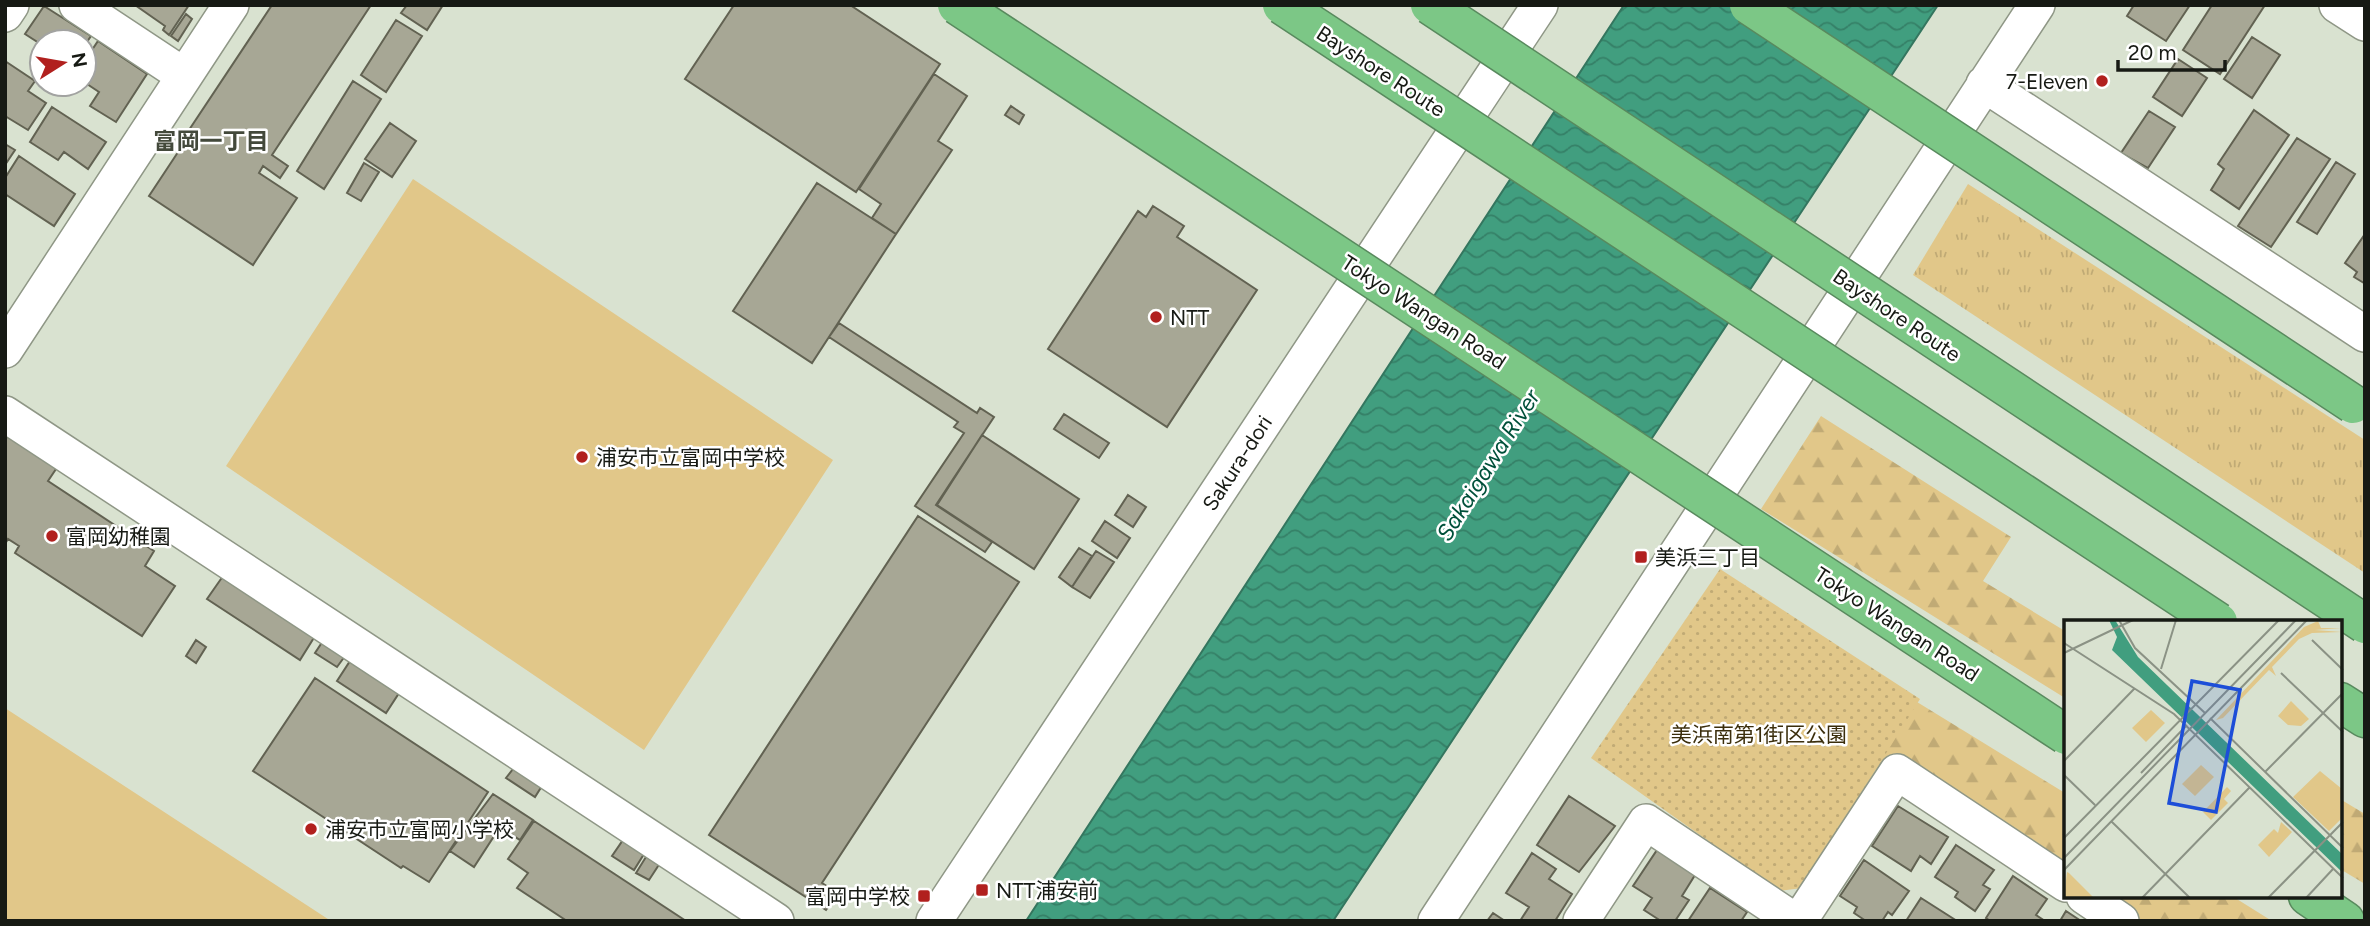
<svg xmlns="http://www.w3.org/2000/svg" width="2370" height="926" viewBox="0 0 2370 926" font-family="Figtree,'Noto Sans JP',sans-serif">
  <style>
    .grass { fill: url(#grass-tufts) }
    .forest { fill: url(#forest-firs) }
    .park { fill: url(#park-dots) }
    .pitch { fill: #e1c789 }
    .water { fill: url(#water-waves); stroke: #34765f; stroke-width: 2 }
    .building { fill: #a7a795; stroke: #626252; stroke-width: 2 }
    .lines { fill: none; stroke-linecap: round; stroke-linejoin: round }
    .minor-casing { stroke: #8f9786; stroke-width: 38 }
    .highway-casing { stroke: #598a5e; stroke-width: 41 }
    .minor { stroke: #fff; stroke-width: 35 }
    .highway { stroke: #7cc786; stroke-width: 38 }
    .highway-bridge-casing { stroke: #598a5e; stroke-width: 41; stroke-linecap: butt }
    .highway-bridge { stroke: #7cc786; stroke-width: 38 }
    .poi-dot { fill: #b1201e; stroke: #fff; stroke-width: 2.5 }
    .labels { text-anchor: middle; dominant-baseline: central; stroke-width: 5; stroke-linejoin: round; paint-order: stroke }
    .street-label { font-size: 21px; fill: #171a14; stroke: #fff }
    .poi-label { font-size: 21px; fill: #171a14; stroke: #fff; text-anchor: start }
    .park-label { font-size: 21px; fill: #3b2e0c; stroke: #fff }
    .neighbourhood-label { font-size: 23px; font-weight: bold; fill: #43493b; stroke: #fff }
    .water-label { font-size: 23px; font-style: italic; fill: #00503a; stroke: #fff }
    .inset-road { fill: none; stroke: #8b9285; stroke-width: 2 }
    .view { fill: #1d4ed8; fill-opacity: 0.15; stroke: #1d4ed8; stroke-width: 3.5 }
    .inset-edge { fill: none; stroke: #171a14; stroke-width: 3.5 }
  </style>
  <defs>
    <pattern id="grass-tufts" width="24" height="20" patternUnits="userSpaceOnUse" patternTransform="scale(1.75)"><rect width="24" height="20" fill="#e1c789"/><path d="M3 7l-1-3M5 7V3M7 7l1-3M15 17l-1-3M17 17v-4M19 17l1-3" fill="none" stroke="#c0aa75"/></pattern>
    <pattern id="forest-firs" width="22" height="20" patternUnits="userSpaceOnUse" patternTransform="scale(1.75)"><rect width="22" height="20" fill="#e1c789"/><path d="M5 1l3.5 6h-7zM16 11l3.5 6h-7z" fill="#c0aa75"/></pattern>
    <pattern id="park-dots" width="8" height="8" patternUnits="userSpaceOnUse" patternTransform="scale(1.75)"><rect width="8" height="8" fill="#e1c789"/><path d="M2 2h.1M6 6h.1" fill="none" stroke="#c0aa75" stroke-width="1.8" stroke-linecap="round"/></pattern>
    <pattern id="water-waves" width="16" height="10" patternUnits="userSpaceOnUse" patternTransform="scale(1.75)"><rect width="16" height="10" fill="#419e7f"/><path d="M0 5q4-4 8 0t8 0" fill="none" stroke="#358067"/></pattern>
  </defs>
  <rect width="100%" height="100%" fill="#d9e2d0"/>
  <path class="grass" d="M1968 184 2365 440V573L1913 275Z"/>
  <path class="forest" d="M1821 416 2011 537 1983 581 2065 631V698L1761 509Z
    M1727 585 2065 793V891L1782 709Z
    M2340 799 2365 814V884L2340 869Z
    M2073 896H2232L2272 921H2112Z"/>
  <path class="park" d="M1720 569 1920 699 1802 888 1779 891 1591 758Z"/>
  <path class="pitch" d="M413 179 833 460 644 750 226 466Z
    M5 708 331 921H5Z"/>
  <path class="water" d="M1624 5H1938L1333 921H1026Z"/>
  <path class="building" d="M135 5H189L169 35 163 30 165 26Z
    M272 5H371L272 155 288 166 280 178 263 166 259 173 297 198 253 265 149 196 186 140 197 147 202 139 189 130Z
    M407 5H443L427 30 401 13Z
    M734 5H850L940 64 856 192 685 79Z
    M2134 5H2190L2166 41 2127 16Z
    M2212 5H2265L2220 74 2183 50Z
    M44 6 91 36 84 46V42H42V56L36 53 42 45 25 34Z
    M186 14 192 19 178 41 171 36Z
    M396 20 422 36 386 92 361 75Z
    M2252 37 2280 55 2252 98 2224 79Z
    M98 41 147 74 116 122 90 106 99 92 84 82V62Z
    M2178 59 2207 78 2182 116 2153 97Z
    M5 61 35 81 28 91 46 103 28 130 5 116Z
    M934 74 967 96 938 141 952 150 896 234 872 218 881 204 859 189Z
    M353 81 381 99 324 189 297 171Z
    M1011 106 1024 115 1019 124 1005 115Z
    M52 107 106 142 88 169 64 152 58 160 30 142Z
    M2254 110 2289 135 2239 209 2211 190 2224 169 2218 164Z
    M2149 111 2175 127 2148 168 2121 153Z
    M390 123 416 141 392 177 365 159Z
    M2297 138 2330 159 2271 247 2238 226Z
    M5 144 15 150 5 165Z
    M19 156 75 194 54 226 5 194V178Z
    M2336 162 2355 174 2317 234 2297 222Z
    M364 163 379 172 361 201 347 193Z
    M817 183 896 234 812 363 733 311Z
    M1153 206 1184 226 1177 237 1257 290 1167 427 1048 349 1138 211 1146 217Z
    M2365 234V282L2364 283 2354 277 2357 272 2345 263Z
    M839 323 977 413 980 408 994 417 936 505 992 542 985 552 915 506 964 433 954 427 958 422 829 337Z
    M1064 414 1109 443 1099 458 1054 429Z
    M9 434 58 466 48 481 154 551 145 566 175 586 142 636 15 553 19 546 8 539 5 544V440Z
    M982 435 1079 499 1034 569 937 505Z
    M1128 495 1146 507 1133 527 1115 515Z
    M918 516 1019 582 822 883 838 893 826 910 709 835Z
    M1105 521 1130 538 1117 558 1092 541Z
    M1079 548 1092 556 1072 587 1059 577Z
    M1096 551 1114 562 1090 598 1072 587Z
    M223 576 315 636 300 660 207 599Z
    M196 640 206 647 196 663 186 656Z
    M323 641 345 656 337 667 315 653Z
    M352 658 401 690 386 713 337 681Z
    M315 678 488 792 429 882 403 866 401 868 253 771Z
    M517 764 545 781 535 797 506 778Z
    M493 794 533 820 520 840 500 827 474 867 450 851Z
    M1569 796 1615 826 1579 872 1537 845Z
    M1898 806 1948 837 1931 864 1920 856 1911 871 1872 846Z
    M534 821 686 921H567L517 888 528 873 508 859Z
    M623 840 644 854 634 870 612 856Z
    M1956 845 1994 870 1983 885 1990 889 1975 911 1955 897 1958 892 1935 877Z
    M1657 850 1695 875 1682 896 1689 900 1675 921H1661L1644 910 1652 898 1633 886Z
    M649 852 662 860 649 880 636 873Z
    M1532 853 1556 869 1549 879 1572 894 1555 921H1520L1529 907 1506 893Z
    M1864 860 1909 891 1892 915 1888 912 1882 921H1866L1854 913 1857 907 1840 896Z
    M2013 876 2047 899 2036 915 2045 921H1990L1986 918Z
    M1710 888 1747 912 1741 921H1688Z
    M1921 898 1957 921H1906Z
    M2066 911 2081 921H2060Z
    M1493 913 1505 921H1487Z"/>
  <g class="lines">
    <defs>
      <path id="minor" d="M77 5 183 75
        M2337 5 2365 23
        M5 14 11 5
        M1984 84 2365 334
        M5 350 231 5
        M5 414 776 921
        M2084 896 2121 921
        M934 921 1540 5
        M1436 921 2037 5
        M1581 921 1646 822 1795 921
        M1799 921 1897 772 2066 884"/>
      <path id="highway" d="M2340 702 2365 718
        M2308 896 2345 921"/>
    </defs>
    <use href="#minor" class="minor-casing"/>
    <use href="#highway" class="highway-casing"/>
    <use href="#minor" class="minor"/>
    <use href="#highway" class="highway"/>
    <defs>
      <path id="highway-bridge" d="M957 5 2066 735
        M1282 5 2218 622
        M1430 5 2365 624
        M1749 5 2353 404"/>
    </defs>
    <use href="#highway-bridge" class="highway-bridge-casing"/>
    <use href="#highway-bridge" class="highway-bridge"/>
  </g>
  <g class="poi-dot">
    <circle cx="2102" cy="81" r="7"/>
    <circle cx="1156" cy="317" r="7"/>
    <circle cx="582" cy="457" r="7"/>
    <circle cx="52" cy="536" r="7"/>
    <rect x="1634" y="550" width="14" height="14" rx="3.5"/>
    <circle cx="311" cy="829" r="7"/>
    <rect x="975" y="883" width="14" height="14" rx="3.5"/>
    <rect x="917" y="889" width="14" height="14" rx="3.5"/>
  </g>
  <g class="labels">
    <g class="street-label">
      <text transform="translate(1381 71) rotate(33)">Bayshore Route</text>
      <text transform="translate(1424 312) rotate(33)">Tokyo Wangan Road</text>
      <text transform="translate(1897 315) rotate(34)">Bayshore Route</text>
      <text transform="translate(1237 463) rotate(-57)">Sakura-dori</text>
      <text transform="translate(1897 624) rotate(33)">Tokyo Wangan Road</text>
    </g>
    <g class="poi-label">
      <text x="2088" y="81" text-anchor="end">7-Eleven</text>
      <text x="1170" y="317">NTT</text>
      <text x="596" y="457">浦安市立富岡中学校</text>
      <text x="66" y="536">富岡幼稚園</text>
      <text x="1655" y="557">美浜三丁目</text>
      <text x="325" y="829">浦安市立富岡小学校</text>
      <text x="996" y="890">NTT浦安前</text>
      <text x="910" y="896" text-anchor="end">富岡中学校</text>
    </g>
    <g class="park-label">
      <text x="1759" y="734">美浜南第1街区公園</text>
    </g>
    <g class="neighbourhood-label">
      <text x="211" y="141">富岡一丁目</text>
    </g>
    <g class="water-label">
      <text transform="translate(1488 465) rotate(-58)">Sakaigawa River</text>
    </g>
  </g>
  <g transform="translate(2064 620)">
    <rect width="278" height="278" fill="#d9e2d0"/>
    <path d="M254 1 257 8H277L251 10 278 12 248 13 235 19 208 47 212 56 205 50 159 98 152 100 240 7Z" fill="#e1c789"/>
    <path d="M256 151 278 169V198L265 211 229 177ZM217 202 228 212 205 237 194 225 210 209 214 213ZM3 252 5 253 30 278H0Z" fill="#e1c789"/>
    <path d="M227 81 245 99 237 106 224 105 214 96ZM87 90 101 103 82 122 68 108ZM137 145 150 157 131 176 118 164ZM163 167 167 171 160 179 164 183 147 200 139 192Z" fill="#e1c789"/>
    <path d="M45 0H51L74 37 278 234V252L48 30 53 17Z" fill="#419e7f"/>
    <path class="inset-road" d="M55 0 71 28 141 93M248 20 279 50M0 23 110 94 279 258M0 33 69 0M97 49 112 0M217 53 279 112M146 98 279 228M0 141 71 68M201 152 279 73M77 153 123 105M0 155 31 185M48 202 126 278M0 218 215 0M0 238 232 0M0 250 243 0M78 278 185 168M204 278 279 202M242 278 269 249"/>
    <path class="view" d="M128 61 176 70 152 192 105 183Z"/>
    <rect width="278" height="278" class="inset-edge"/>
  </g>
  <rect width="2370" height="926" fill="none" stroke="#171a14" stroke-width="14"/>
  <g transform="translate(63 63) rotate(79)"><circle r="33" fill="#ffffff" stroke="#a2a3a1" stroke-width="2"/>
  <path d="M0-5L12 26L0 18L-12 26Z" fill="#b1201e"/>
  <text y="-10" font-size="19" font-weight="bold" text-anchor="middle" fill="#171a14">N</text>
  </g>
  <path d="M2118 60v10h107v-10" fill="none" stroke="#171a14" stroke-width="3.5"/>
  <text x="2128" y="60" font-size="21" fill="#171a14" stroke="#ffffff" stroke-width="5" paint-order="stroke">20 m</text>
</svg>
